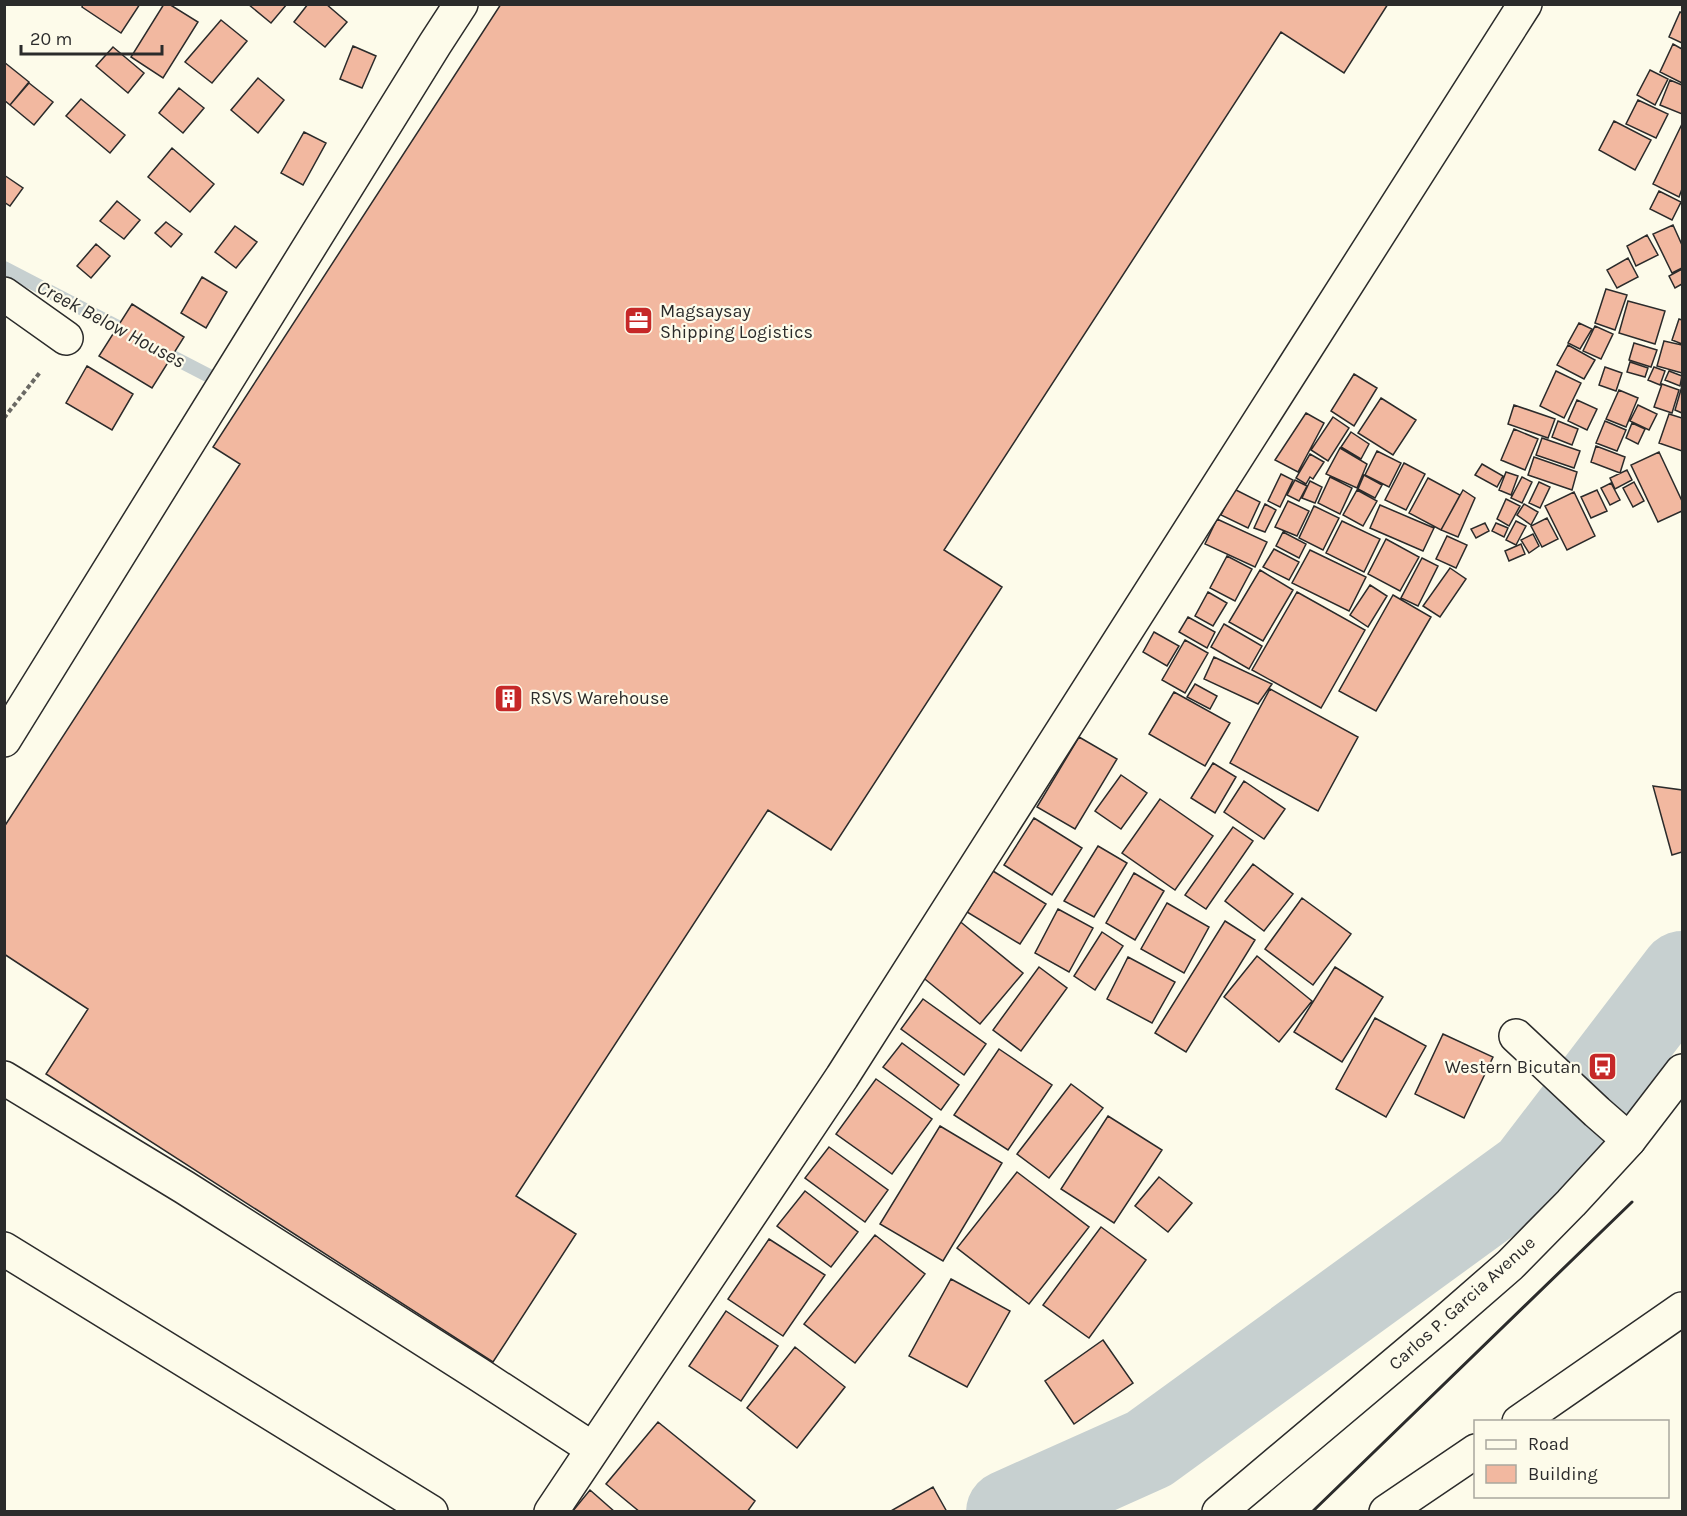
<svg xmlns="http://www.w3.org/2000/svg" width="1687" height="1516" viewBox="0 0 1687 1516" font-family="Karla,sans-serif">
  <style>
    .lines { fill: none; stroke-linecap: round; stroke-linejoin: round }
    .stream { stroke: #c7d0d0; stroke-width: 14 }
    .river { stroke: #c7d0d0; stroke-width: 84 }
    .building { fill: #f2b8a0; stroke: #2b2b2b; stroke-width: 1.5 }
    .minor-casing { stroke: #2b2b2b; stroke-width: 36 }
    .major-casing { stroke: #2b2b2b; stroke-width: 36 }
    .highway-casing { stroke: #2b2b2b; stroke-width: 36 }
    .path { stroke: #6a6964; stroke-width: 4; stroke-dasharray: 4.5 3; stroke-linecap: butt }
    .minor { stroke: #fdfbea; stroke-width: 33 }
    .major { stroke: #fdfbea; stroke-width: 33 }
    .highway { stroke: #fdfbea; stroke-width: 33 }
    .wall { stroke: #2b2b2b; stroke-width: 3 }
    .labels { text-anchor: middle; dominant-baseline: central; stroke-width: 4.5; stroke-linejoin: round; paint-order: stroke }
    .poi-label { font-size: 18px; fill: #2b2b2b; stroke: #fdfbea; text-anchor: start }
    .street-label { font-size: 18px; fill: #2b2b2b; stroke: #fdfbea }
    .water-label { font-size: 20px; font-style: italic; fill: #2b2b2b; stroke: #fdfbea }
  </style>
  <rect width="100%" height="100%" fill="#fdfbea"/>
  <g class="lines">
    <path class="stream" d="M4 268 133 335
      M157 349 217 380"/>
    <path class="river" d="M1008 1512 1149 1449 1530 1172 1682 973"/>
  </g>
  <path class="building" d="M83 4H140L121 33 82 7Z
    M164 4H169L198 22 163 78 131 57Z
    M248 4H287L271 23Z
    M308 4H326L347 22 325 47 294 22Z
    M501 4H1388L1344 73 1281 32 944 550 1002 587 831 850 768 810 516 1196 576 1234 493 1362 46 1074 88 1009 4 954V827L240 464 213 447Z
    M1680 12 1682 13V43L1669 37Z
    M221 20 247 41 212 83 185 62Z
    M1673 44 1682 49V83L1660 72Z
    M353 46 376 56 362 88 340 79Z
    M113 47 144 73 128 93 96 66Z
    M4 62 29 82 10 105 4 100Z
    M1650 70 1668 79 1655 105 1637 95Z
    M258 78 284 100 258 133 231 110Z
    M1670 80 1682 85V114L1660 105Z
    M29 83 53 102 34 125 10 105Z
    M179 88 204 108 183 133 159 113Z
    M81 99 125 135 110 153 66 116Z
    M1638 100 1668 114 1656 138 1626 124Z
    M1614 121 1651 140 1635 170 1599 150Z
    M1682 124V189L1679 197 1653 184Z
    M304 132 326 143 303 185 281 173Z
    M172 148 214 184 190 212 148 177Z
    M4 175 23 188 10 206 4 202Z
    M1659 191 1681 202 1672 220 1650 209Z
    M117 201 140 220 124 239 100 221Z
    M166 222 182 234 171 247 155 233Z
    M1673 225 1682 245V268L1672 273 1653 234Z
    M235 226 257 242 236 268 215 252Z
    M1647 235 1658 255 1636 266 1627 246Z
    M96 244 110 256 91 278 77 266Z
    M1628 258 1638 277 1617 288 1607 270Z
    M1682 269V284L1675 288 1669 276Z
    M202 277 227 292 206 328 181 313Z
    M1606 289 1627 295 1615 330 1595 323Z
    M1628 301 1665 311 1655 344 1619 333Z
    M132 304 184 337 152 388 99 356Z
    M1679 319 1682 320V344L1672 340Z
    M1579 323 1592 329 1580 349 1568 343Z
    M1595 326 1613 334 1601 359 1583 351Z
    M1664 341 1682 345V373L1657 366Z
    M1634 343 1657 350 1651 367 1629 360Z
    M1568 345 1595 360 1584 379 1557 365Z
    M1630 362 1648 368 1645 377 1627 372Z
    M87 366 133 394 112 430 66 403Z
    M1605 367 1622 373 1616 391 1599 385Z
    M1654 367 1665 371 1660 385 1648 380Z
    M1556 371 1581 383 1564 418 1540 406Z
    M1669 371 1682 376 1680 386 1665 380Z
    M1354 374 1377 388 1354 426 1331 411Z
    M1662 384 1679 390 1672 413 1654 407Z
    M1682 386V413L1675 410Z
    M1619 390 1638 398 1626 427 1606 419Z
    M1381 398 1416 420 1393 455 1358 433Z
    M1577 400 1597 409 1587 430 1568 421Z
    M1514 405 1555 419 1548 438 1508 424Z
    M1638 405 1657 414 1649 430 1630 421Z
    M1306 413 1324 423 1298 472 1275 460Z
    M1669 414 1682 418V451L1659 443Z
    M1333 417 1349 428 1328 461 1311 450Z
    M1558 421 1578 429 1572 445 1552 437Z
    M1605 421 1626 430 1617 451 1596 443Z
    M1632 423 1645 429 1638 444 1626 438Z
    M1514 429 1538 439 1525 470 1501 460Z
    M1351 432 1369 444 1361 459 1341 447Z
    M1542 438 1580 451 1574 468 1536 455Z
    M1596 446 1625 457 1620 473 1591 462Z
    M1340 448 1367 464 1357 488 1326 474Z
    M1377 451 1401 463 1389 487 1365 475Z
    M1659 452 1682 501V511L1658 522 1631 465Z
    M1310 454 1324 462 1313 479 1310 477 1306 484 1296 478Z
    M1534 457 1577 472 1572 490 1528 475Z
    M1404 463 1425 474 1406 510 1385 500Z
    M1482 464 1503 476 1497 487 1475 475Z
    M1627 470 1632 480 1615 489 1610 478Z
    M1506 472 1518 476 1511 495 1499 490Z
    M1281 474 1293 480 1280 507 1268 501Z
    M1364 475 1382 485 1375 498 1358 489Z
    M1330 477 1352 488 1340 514 1318 503Z
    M1522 477 1532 482 1522 503 1511 498Z
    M1428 478 1460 495 1441 530 1409 513Z
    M1295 480 1307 486 1299 501 1287 495Z
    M1310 481 1322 487 1315 503 1302 498Z
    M1539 482 1550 487 1540 508 1529 503Z
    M1634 482 1644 501 1633 507 1623 488Z
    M1611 483 1620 500 1610 505 1601 488Z
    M1234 489 1260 502 1248 528 1221 515Z
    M1357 490 1377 501 1363 526 1343 515Z
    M1463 490 1475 498 1458 537 1441 530Z
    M1597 490 1607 511 1591 518 1581 497Z
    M1574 492 1595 536 1567 550 1545 506Z
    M1506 499 1520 506 1509 526 1497 519Z
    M1288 501 1309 511 1297 536 1275 527Z
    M1265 504 1276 510 1265 532 1254 528Z
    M1524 504 1538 512 1531 525 1517 515Z
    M1380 505 1434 528 1423 551 1370 528Z
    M1314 506 1339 518 1323 550 1299 538Z
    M1547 518 1558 539 1542 547 1531 526Z
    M1217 519 1267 542 1255 567 1205 544Z
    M1342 521 1380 539 1364 572 1326 553Z
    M1516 521 1526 526 1516 545 1506 540Z
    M1485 523 1489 531 1476 538 1471 529Z
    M1496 523 1508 528 1504 537 1492 531Z
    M1283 532 1306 544 1299 558 1276 546Z
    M1533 534 1539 546 1529 553 1521 540Z
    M1447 536 1467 545 1456 568 1436 559Z
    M1386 539 1419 557 1400 591 1368 574Z
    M1521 544 1525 554 1509 561 1505 551Z
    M1274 549 1299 562 1289 580 1263 567Z
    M1310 550 1366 577 1349 611 1292 583Z
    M1227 556 1252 569 1235 601 1210 588Z
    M1422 558 1438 566 1418 606 1401 598Z
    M1450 568 1466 579 1440 617 1423 606Z
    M1260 570 1293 590 1263 641 1229 622Z
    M1370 585 1387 596 1368 627 1350 615Z
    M1208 592 1227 603 1213 626 1195 616Z
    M1297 592 1365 630 1321 708 1252 670Z
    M1393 595 1431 617 1376 711 1339 691Z
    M1188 617 1215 632 1207 648 1179 632Z
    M1224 624 1262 646 1249 669 1211 647Z
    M1154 632 1179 646 1167 666 1143 652Z
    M1185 640 1208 653 1185 693 1162 680Z
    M1214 657 1272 684 1258 704 1204 679Z
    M1195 684 1217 696 1210 709 1187 697Z
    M1270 689 1358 737 1318 811 1230 763Z
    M1174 692 1230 723 1205 766 1149 734Z
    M1079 737 1117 759 1075 829 1037 807Z
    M1213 763 1236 777 1215 813 1191 798Z
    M1121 775 1147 793 1121 829 1095 811Z
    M1244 781 1285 809 1264 839 1224 812Z
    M1653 786 1682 790V852L1672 855Z
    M1160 799 1213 836 1175 890 1122 853Z
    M1034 818 1082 848 1052 895 1004 865Z
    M1233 827 1253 841 1206 909 1185 895Z
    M1098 846 1127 863 1094 917 1064 901Z
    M1253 864 1293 894 1264 931 1225 901Z
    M993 871 1046 904 1020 944 967 912Z
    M1134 873 1164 891 1135 940 1106 923Z
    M1302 898 1351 934 1313 985 1265 949Z
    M1167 903 1209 927 1184 973 1141 949Z
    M1058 909 1093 928 1069 972 1035 953Z
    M957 919 1023 973 980 1024 915 971Z
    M1225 921 1255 940 1186 1052 1155 1033Z
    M1102 932 1123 946 1095 990 1074 976Z
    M1257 956 1312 1001 1279 1042 1224 997Z
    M1128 957 1175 982 1152 1023 1107 999Z
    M1039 967 1067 988 1021 1051 993 1030Z
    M1335 967 1383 997 1342 1062 1294 1032Z
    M923 999 986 1044 964 1075 901 1029Z
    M1375 1018 1426 1046 1386 1117 1336 1089Z
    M1443 1034 1493 1057 1464 1118 1415 1094Z
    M902 1043 959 1085 941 1110 883 1067Z
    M999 1049 1052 1085 1008 1150 954 1115Z
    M876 1079 932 1119 892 1174 836 1134Z
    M1071 1084 1103 1108 1049 1178 1017 1154Z
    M1108 1116 1162 1150 1114 1223 1061 1189Z
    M940 1126 1002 1163 943 1261 880 1224Z
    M829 1147 888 1190 865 1222 805 1178Z
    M1017 1172 1089 1227 1029 1304 957 1248Z
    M1159 1177 1192 1203 1168 1232 1135 1206Z
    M805 1191 858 1232 831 1267 777 1226Z
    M1101 1227 1146 1260 1089 1338 1043 1305Z
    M875 1235 925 1274 855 1363 804 1324Z
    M769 1239 825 1275 783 1336 728 1299Z
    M951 1279 1010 1311 967 1387 909 1356Z
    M726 1311 778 1346 741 1401 689 1366Z
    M1103 1340 1133 1383 1074 1424 1045 1381Z
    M795 1347 845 1387 797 1448 747 1408Z
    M658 1422 755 1501 747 1512H640L606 1484Z
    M933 1487 947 1512H889Z
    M590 1490 615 1512H572Z"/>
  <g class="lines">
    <defs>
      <path id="minor" d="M4 294 66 338
        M4 740 435 44 461 4
        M1516 1036 1597 1112 1629 1140
        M4 1078 184 1187 478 1374 593 1449
        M4 1249 431 1512
        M551 1512 842 1077 1525 4"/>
      <path id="major" d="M1219 1512 1440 1326 1510 1265 1571 1203 1629 1140 1682 1071"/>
      <path id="highway" d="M1519 1422 1682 1309
        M1386 1512 1476 1451"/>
    </defs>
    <use href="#minor" class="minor-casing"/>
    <use href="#major" class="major-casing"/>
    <use href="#highway" class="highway-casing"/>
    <path class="path" d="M4 418 41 371"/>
    <use href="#minor" class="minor"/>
    <use href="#major" class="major"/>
    <use href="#highway" class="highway"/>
    <path class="wall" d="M1312 1512 1632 1202"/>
  </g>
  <defs>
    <symbol id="office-square" viewBox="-11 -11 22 22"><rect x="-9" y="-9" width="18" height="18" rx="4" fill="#c62828" stroke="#fdfbea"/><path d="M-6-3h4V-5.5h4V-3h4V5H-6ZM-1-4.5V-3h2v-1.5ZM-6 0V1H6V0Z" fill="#fff"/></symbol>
    <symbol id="building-square" viewBox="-11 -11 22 22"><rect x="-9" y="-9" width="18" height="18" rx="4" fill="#c62828" stroke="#fdfbea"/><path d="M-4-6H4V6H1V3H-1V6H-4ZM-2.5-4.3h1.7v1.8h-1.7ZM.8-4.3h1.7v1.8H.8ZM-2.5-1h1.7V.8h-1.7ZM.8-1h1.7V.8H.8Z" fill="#fff"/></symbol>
    <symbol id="bus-square" viewBox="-11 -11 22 22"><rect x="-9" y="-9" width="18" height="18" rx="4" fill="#c62828" stroke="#fdfbea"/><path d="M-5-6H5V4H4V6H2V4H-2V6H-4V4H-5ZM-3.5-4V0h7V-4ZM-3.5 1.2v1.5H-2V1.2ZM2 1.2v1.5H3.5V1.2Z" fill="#fff"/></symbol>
  </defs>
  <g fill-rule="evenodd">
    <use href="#office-square" x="622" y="304" width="33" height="33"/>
    <use href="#building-square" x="492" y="682" width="33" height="33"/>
    <use href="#bus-square" x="1586" y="1050" width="33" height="33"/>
  </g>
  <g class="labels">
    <g class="poi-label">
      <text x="660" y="311">Magsaysay<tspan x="660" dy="21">Shipping Logistics</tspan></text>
      <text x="530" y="698">RSVS Warehouse</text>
      <text x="1581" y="1067" text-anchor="end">Western Bicutan</text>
    </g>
    <g class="street-label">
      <text transform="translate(1462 1303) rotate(-42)">Carlos P. Garcia Avenue</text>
    </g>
    <g class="water-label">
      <text transform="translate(111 324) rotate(28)">Creek Below Houses</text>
    </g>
  </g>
  <rect width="1687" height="1516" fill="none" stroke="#2b2b2b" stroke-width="12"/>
  <rect x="1474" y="1420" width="195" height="78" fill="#fdfbea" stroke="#a9a89e" stroke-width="1.5"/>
  <rect x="1486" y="1440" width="30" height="9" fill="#fdfbea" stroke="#a9a89e" stroke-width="1.5"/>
  <text x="1528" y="1450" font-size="18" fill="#2b2b2b">Road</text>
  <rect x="1486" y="1465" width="30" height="18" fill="#f2b8a0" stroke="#a9a89e" stroke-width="1.5"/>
  <text x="1528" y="1480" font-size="18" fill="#2b2b2b">Building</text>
  <path d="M21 45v9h141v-9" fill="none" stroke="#2b2b2b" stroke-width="3"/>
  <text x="30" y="45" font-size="18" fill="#2b2b2b" stroke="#fdfbea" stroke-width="4.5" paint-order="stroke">20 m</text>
</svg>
